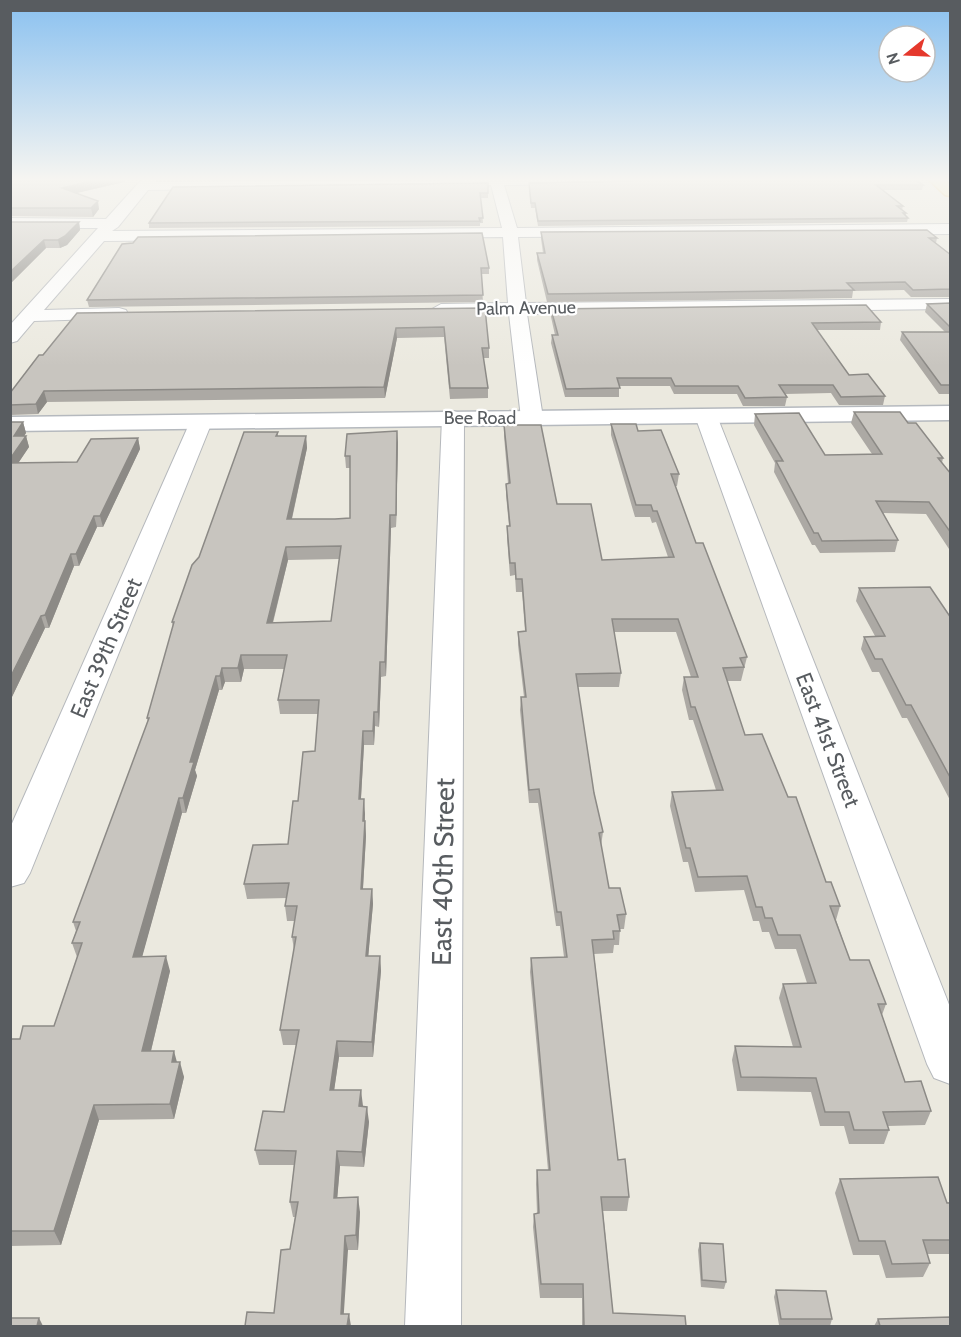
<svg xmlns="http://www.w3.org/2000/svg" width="961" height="1337" viewBox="0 0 961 1337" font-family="Cabin,sans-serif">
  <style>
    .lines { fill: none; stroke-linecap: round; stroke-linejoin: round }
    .minor-casing { stroke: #b5b8bc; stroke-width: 2 }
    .secondary-casing { stroke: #b5b9be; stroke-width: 3 }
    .primary-casing { stroke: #eec156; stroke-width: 3 }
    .minor { fill: #fff; fill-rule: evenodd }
    .secondary { fill: #fff; fill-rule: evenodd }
    .primary { fill: #fdeda3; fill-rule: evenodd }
    .wall { fill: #aca9a4; fill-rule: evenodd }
    .shaded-wall { fill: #8c8a86 }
    .building { fill: #c8c5bf; stroke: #8c8a86; stroke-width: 1.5; fill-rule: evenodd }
    .labels { text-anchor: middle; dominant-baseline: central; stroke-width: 4.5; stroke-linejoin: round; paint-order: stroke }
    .far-street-label { font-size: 18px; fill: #585c60; stroke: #fff }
    .street-label { font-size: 22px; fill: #585c60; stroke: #fff }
    .near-street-label { font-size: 27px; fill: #585c60; stroke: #fff }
  </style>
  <rect width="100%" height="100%" fill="#ebe9df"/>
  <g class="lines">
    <defs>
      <path id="minor" d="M142 179H157L155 182 638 179 631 183 504 185 517 228 950 224V234L518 237 526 303 950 299V309L527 314 543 418 540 423H524L521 418 509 314H441L432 309 441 304 508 303 503 237 104 241 44 310 119 308 126 310 128 314 126 318 34 321 17 341 10 343V325L98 228H10V218L106 219ZM491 185 502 228 112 231 118 227 148 190Z
        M706 409 714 411 717 416 950 1007V1084L934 1078 927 1064 695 416 698 411Z
        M453 411 461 413 464 418 461 1326H405L442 418 445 413Z
        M201 415 209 417 212 422 30 873 24 883 10 887V828L190 422 193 417Z"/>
      <path id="secondary" d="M950 406V420L10 431V417Z"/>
      <path id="primary" d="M928 179H944L950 185V196L945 195Z"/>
    </defs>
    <use href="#minor" class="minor-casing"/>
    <use href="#secondary" class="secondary-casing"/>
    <use href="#primary" class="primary-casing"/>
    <use href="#minor" class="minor"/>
    <use href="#secondary" class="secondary"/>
    <use href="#primary" class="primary"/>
  </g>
  <path class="wall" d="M10 179 124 182 76 193 99 209 93 217 10 216Z
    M183 179H251L183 180Z
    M631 181 923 185 922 190H882L903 206 902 210 906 213V216L908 218 907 222 538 226 535 208H531L529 187Z
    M488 183V198H481L483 223H480V226L149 228V223Z
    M10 222H79L80 230 67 245 60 248H46L10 284Z
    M541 232 937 238 936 243 951 255V301L950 297H911L904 290 853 291 852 298 547 302 537 260V253H543L541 239Z
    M122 244 489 268V274H481L483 302 89 307 87 300Z
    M951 303V394H939L900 340 902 332H945L925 312 927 304Z
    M485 308 489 348V358H483L488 388V398L450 399 444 337 397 338 385 398 47 402 38 414 10 415V393Z
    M551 309 881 322 880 330H817L849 375 885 396 883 405H839L831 393 785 394 787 397 785 406H743L737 394H674L670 386H619V397H565L551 343 552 335H555L551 317Z
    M854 412 908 423 943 458 942 463 951 474V549H949L926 514 883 513 898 540 895 552 820 553 815 545H812L774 472 775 463 754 425 755 414 825 455 872 454 851 423Z
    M10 422H23L26 433 24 436H26L29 447 18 463 77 462 138 438 140 449 103 527H97L79 566H74L49 628H45L11 699 12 704 10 707Z
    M611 424 638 431 679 474 677 486H675L696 543 747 657 741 681H727L745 735 788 797 826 882 840 906 836 920 850 960 886 1004 882 1015 905 1082 931 1111 925 1125 888 1126 889 1130 884 1144H849L844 1126H820L811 1092 737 1091 732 1060 735 1046 793 1047 779 998 783 984 807 983 796 949H775L769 932H762L759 921H753L744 890 695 892 688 862H683L670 806 672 792 716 790 693 720H689L682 690 684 677H691L676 632H614L621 673 619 687H578L594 793 603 832 601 846 609 888 626 914 624 929H620L619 945H614L613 953 594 954 618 1160 629 1197 627 1211H603L613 1313 686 1326H582V1298H540L533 1227 534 1214 537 1213 536 1184 537 1170H548L530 972 531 958 564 957 560 926H556L538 803H529L520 710 521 697H524L518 645V632L525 631 522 592H516L515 575 510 576 507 538V526H509L506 495V484L508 483 504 436V425L557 504 602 560 668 557 656 522 652 523 650 517H635L611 435Z
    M278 432V436H306L307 448 292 519H335L350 518V468H346L345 456 398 442 396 527 391 528 386 676 381 677 379 727 375 726 374 745H364L361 799 365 814V821L366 836 363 889H372L373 904 368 956H380L381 971 373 1057H339L334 1090 363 1106 369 1122 364 1167 340 1166 337 1198 360 1212 358 1250H348L274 1313 290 1249 295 1217H293L290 1202 294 1165H259L255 1150 284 1112 296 1045H283L280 1030 294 950 292 937 295 921H287L285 906 287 898 247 899 244 884 288 844 298 801 315 751 318 714H280L278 700 284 669H244L241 682H225L222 690H219L195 770 197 776 186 813H182L142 956 170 971 151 1051 177 1062 184 1077 174 1119 99 1120 61 1245 10 1246V1039H20L54 1026 77 957 72 943 76 931 73 922 148 722 147 718 173 627 172 622 199 557ZM339 559 331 621 273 623 288 560Z
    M859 588 951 618V802L907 718H902L879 672H872L861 649 864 637 875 636 856 601Z
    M840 1179 951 1203V1254H927L930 1263 923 1277 886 1278 879 1255H853L835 1193Z
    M700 1243 726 1282 724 1289 701 1287 698 1250Z
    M776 1290 832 1319 830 1326 779 1325 774 1297Z
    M878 1319 951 1326H874Z"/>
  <path class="shaded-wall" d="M102 179H127L124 182 64 196 62 188Z
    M98 201 99 209 93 217 91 208Z
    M79 222 80 230 67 245 60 248 58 240Z
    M44 240 46 248 10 284V272Z
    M396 328 397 338 385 398 384 387Z
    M44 391 47 402 38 414 36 404Z
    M23 422 26 433 17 447 14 436Z
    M397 431 398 442 396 527V515Z
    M26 436 29 447 11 474 10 459Z
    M306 436 307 448 289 531 287 519Z
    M138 438 140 449 103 527 100 516Z
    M390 515 391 528 386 676 385 662Z
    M94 516 97 527 79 566 76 554Z
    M286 547 288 560 269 637 267 623Z
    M71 554 74 566 49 628 45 615Z
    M41 616 45 628 11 699 12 704 10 707V678Z
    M241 655 244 669 241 682 238 668Z
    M380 662 381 677 379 727 378 712Z
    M222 668 225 682 222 690 220 676Z
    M216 676 219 690 195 770 197 776 186 813 183 798 190 762Z
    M374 712 375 726 374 745 373 731Z
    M363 731 364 745 360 814 359 799Z
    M179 798 182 813 138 972 133 957Z
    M364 799 365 814 364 836 363 821Z
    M365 821 366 836 362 904 361 889Z
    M372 889 373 904 367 971 366 956Z
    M166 956 170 971 147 1067 142 1051Z
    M380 956 381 971 373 1057 372 1042Z
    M337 1041 339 1057 332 1105 330 1090Z
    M174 1051 178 1066 172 1062Z
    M180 1062 184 1077 174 1119 170 1104Z
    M361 1090 363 1106 361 1121 359 1106Z
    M94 1105 99 1120 61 1245 54 1231Z
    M367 1107 369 1122 364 1167 362 1152Z
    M337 1151 340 1166 336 1213 334 1198Z
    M358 1197 360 1212 358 1250 356 1235Z
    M345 1236 348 1250 343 1326 341 1314Z
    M349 1314 351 1326H347Z
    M39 1318 43 1326H37Z"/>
  <path class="building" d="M10 179H102L62 188 98 201 91 208H10Z
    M634 179H914L923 185H876L903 206H897L906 213H903L908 218 538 221 535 203H531L529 183 631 181Z
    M488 183V193H480L483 218H479L480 221 149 223 173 187Z
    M10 222H79L65 236 58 240H44L10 272Z
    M927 230 937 238H929L951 255V289L913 290 905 282 847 283 854 290 548 294 537 253H545L541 232Z
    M482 233 489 268H481L483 295 87 300 122 244 133 243 138 237Z
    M951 303V328L927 304Z
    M866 305 881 322 812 323 849 375 868 374 885 396 841 397 833 385H779L787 397 745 398 738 386H675L671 378H617L620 388 566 389 552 335H558L551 309Z
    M485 308 489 348H482L488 388H450L444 327 396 328 384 387 44 391 36 404 10 405V393L39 355H43L77 313Z
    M902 332H951V385H941Z
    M854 412H900L908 423H916L943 458H938L951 474V533L929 502 876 501 898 540 822 541 818 533H814L776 461H783L755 414 799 413 825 455 882 454Z
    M10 422H23L14 436H26L10 459Z
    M611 424H636L638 431 661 430 679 474H671L696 543H703L747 657 740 658 744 667 723 668 745 735 762 734 788 797H796L826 882H831L840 906H830L850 960H869L886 1004H878L905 1082 921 1081 931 1111 883 1112 889 1130H854L849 1112H825L816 1078 741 1077 735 1046 801 1047 783 984 816 983 800 935H778L772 918H765L762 907H756L747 876 698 877 690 848H686L672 792 723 790 695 707H691L684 677H698L678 619H612L621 673 576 674 594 793 603 832 599 833 609 888H620L626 914 617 915 620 931H613L614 939 592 940 618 1160 625 1159 629 1197H601L613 1313 685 1316 686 1326H584L583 1284H541L534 1214 539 1213 537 1170H550L531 958 567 957 561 912H557L539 789 529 790 521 697H526L518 632 526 631 522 579H516L515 563H510L507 526H510L506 484 510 483 504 425H541L557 504H591L602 560 674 557 657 511H653L651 505H636Z
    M397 431 396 515H390L385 662H380L378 712H374L373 731H363L359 799H364L363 821H365L361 889H372L366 956H380L372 1042 337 1041 330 1090H361L359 1106 367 1107 362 1152 337 1151 334 1198 358 1197 356 1235 345 1236 341 1314H349L347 1326H245L247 1312 274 1313 281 1250 290 1249 298 1202H290L296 1151 255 1150 263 1111 284 1112 299 1030H280L296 937H292L297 906H285L289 883 244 884 253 845 288 844 293 801H298L303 752 315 751 319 700H278L287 655H241L238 668H222L220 676H216L190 762H194L183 798H179L133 957 166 956 142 1051H174L172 1062H180L170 1104 94 1105 54 1231H10V1039H20L23 1026H54L82 943H72L80 922H73L149 718H147L174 622H172L192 565 199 557 244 432H278L276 436H306L287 519H335L350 518V456H345L347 434ZM341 546 331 621 267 623 286 547Z
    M138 438 100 516H94L76 554H71L45 615 41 616 10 678V463L77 462 91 439Z
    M930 587 951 618V779L911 705H906L882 659H875L864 637 885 636 859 588Z
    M938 1177 947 1203H951V1240H923L930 1263 892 1264 885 1241H859L840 1179Z
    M700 1243 723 1244 726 1282 702 1280Z
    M776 1290 826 1291 832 1319H781Z
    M951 1317V1326H880L878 1319Z
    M10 1318H39L37 1326H10Z"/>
  <linearGradient id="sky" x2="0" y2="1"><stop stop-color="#8ac1f0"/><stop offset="0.49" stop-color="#f6f5f1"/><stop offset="1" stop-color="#f6f5f1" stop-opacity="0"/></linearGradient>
  <rect width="961" height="366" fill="url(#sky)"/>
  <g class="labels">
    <g class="far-street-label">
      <text transform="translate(526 308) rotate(-1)">Palm Avenue</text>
      <text x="480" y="418">Bee Road</text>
    </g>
    <g class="street-label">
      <text transform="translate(106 648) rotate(-67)">East 39th Street</text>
      <text transform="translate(828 740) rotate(69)">East 41st Street</text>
    </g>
    <g class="near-street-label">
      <text transform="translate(443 872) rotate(-89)">East 40th Street</text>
    </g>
  </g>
  <rect width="961" height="1337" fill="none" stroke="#585c60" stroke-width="24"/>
  <g transform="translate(907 54) rotate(252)"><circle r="28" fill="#ffffff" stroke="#bcbebf" stroke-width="1.5"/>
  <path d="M0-4.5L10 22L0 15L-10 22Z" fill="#e5382c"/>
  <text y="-9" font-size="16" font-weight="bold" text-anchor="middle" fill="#585c60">N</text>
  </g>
</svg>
